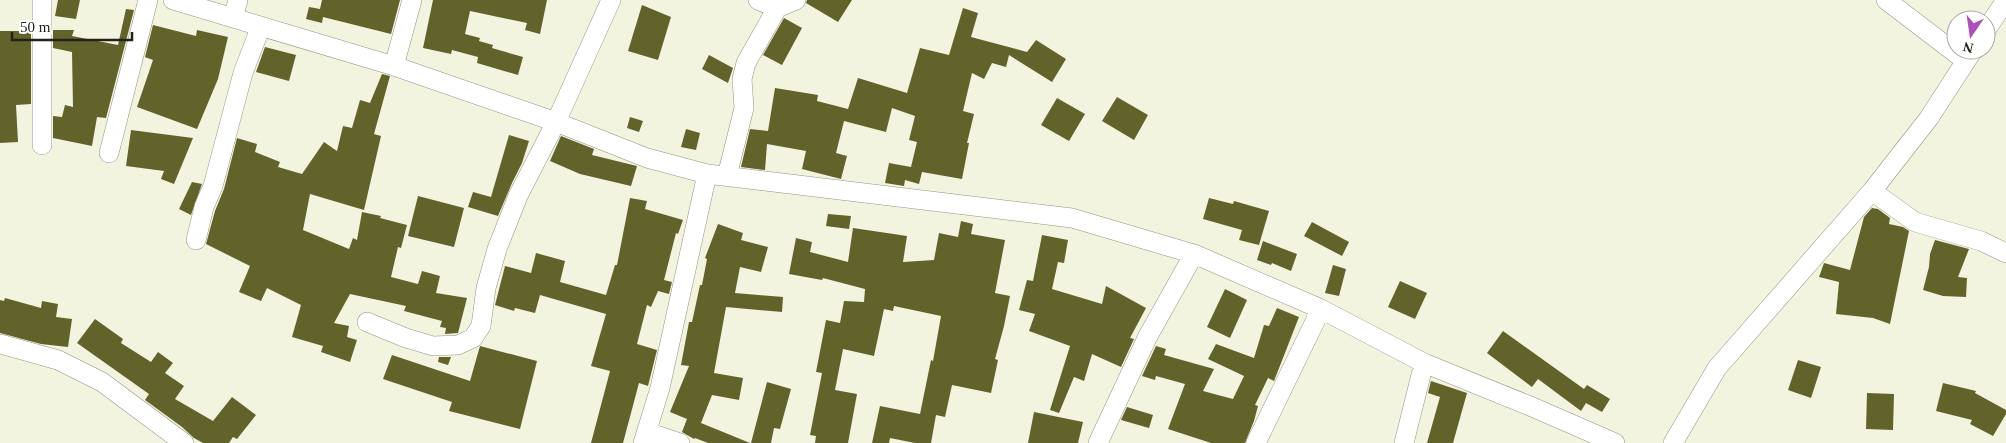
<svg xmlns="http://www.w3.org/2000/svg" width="2006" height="443" viewBox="0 0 2006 443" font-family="'Times New Roman',serif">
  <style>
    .building { fill: #62632b }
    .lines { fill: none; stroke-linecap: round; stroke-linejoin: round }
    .minor-casing { stroke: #939481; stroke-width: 20 }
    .minor { stroke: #fff; stroke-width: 19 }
  </style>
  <rect width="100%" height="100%" fill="#f3f4e0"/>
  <path class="building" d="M58 0H80L76 19 55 16Z
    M322 0H400L391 34 323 17 322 23 306 19 309 7 320 9Z
    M433 0H547L540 34 525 30 527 23 470 11 465 34 480 38 479 41 493 45 492 48 523 57 518 75 477 63 478 57 452 50 451 54 423 48Z
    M807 0H852L838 22 806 3Z
    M642 5 671 17 658 60 628 51Z
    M963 8 978 13 971 37 1027 52 1036 40 1066 59 1052 82 1009 55 1006 67 992 63 984 79 972 73 963 111 974 114 967 143H969L962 179 922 172 919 184 905 180 904 186 885 183 889 163 911 167 917 142 909 140 915 116 892 108 886 132 844 121 836 153 847 156 841 179 802 169 806 151 767 144 765 170 741 167 750 129 768 131 775 88 818 95 817 101 848 109 858 78 907 93 920 48 949 55Z
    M126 9 134 10 106 118 97 117 92 146 53 138V116L62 117 65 105 73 107 72 52 53 48V30H74L72 36 118 45Z
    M784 18 802 28 782 65 763 55Z
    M153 25 196 36 197 30 228 37 218 79 197 129 137 107 153 60 145 57Z
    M0 31H31V104L16 105 18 142 0 143Z
    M265 47 296 55 289 81 256 72Z
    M709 55 733 68 728 83 702 69Z
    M382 74 390 76 374 134 381 136 364 210 310 194 303 230 349 249 353 238 357 240 362 212 381 216 380 218 407 225 401 248 398 247 391 277 418 284 422 271 440 276 436 293 467 298 458 333 445 334 446 328 440 327 442 321 404 311 406 306 350 294 334 323 349 326 347 337 357 340 350 362 321 352 323 346 292 337 301 305 267 288 261 301 239 292 250 266 206 244 215 211 224 189 237 138 257 144 255 152 280 162 278 167 302 174 324 142 337 151 343 126 352 128 360 100 370 103Z
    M1117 97 1148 115 1134 140 1102 121Z
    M1057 98 1085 114 1069 141 1041 125Z
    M630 117 643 121 639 132 627 128Z
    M686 129 700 133 696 150 681 147Z
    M131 130 193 138 174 184 161 179 164 171 126 166Z
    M509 135 529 141 522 163 512 183 498 216 468 207 473 192 491 197Z
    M561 136 594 149 592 155 637 166 631 186 580 174 550 161Z
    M192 182 202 184 191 215 179 209Z
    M418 196 464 208 454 247 408 236Z
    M630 198 647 201 645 209 683 220 678 234 676 233 664 280 672 282 669 294 658 291 651 307 647 305 637 344 657 350 648 386 639 383 623 443H591L610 371 591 366 606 314 540 295 535 313 515 308 514 311 495 305 505 266 531 273 536 253 565 261 560 282 606 295 615 265H617Z
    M1209 198 1233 204 1234 201 1269 211 1259 245 1239 240 1242 230 1203 219Z
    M1872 208 1878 209 1890 218 1889 224 1903 227 1909 231 1890 324 1873 318 1836 314 1839 282 1819 277 1824 263 1850 270 1864 217Z
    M828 214 851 216 849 229 826 226Z
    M961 221 973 224 971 234 1005 240 995 293 1010 296 1004 326 995 359 998 360 991 393 952 385 945 417 936 415 931 443H915L890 438 889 443H872L880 406 920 414 931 360 933 361 941 316 894 306 893 311 884 309 874 356 843 349 835 390 857 394 848 443H815L816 436 810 435 822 373 816 372 826 320 840 323 844 301 864 302 865 289 823 278 822 280 789 274 796 238 812 242 810 252 848 262 853 228 907 236 903 262 934 260 939 233 958 237Z
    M1312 222 1349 242 1342 256 1304 236Z
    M718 224 743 233 741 240 768 247 761 272 740 267 735 293 783 297 782 312 726 307 714 373 743 378 739 400 712 395 701 423 750 443H708L695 438 694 439 682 432 687 419 670 412 689 366 681 365 689 322H692L700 285H702L707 259 705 258Z
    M1042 235 1068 240 1064 263 1058 262 1052 289 1102 304 1106 286 1146 308 1130 338 1134 339 1121 367 1092 354 1084 381 1074 377 1059 413 1050 410 1070 346 1029 331 1035 314 1019 310 1027 280 1033 281Z
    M1935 240 1969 249 1958 277 1967 278 1966 297 1943 296 1923 290 1929 267 1930 254Z
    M1263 241 1297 254 1291 271 1272 263 1271 265 1257 260Z
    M1333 265 1346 269 1339 296 1325 293Z
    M1400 281 1427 293 1415 319 1388 307Z
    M1225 289 1247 300 1230 338 1207 327Z
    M5 298 41 308 42 301 58 304 56 317 72 319 68 347 41 344 0 333V300L4 301Z
    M1277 308 1299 317 1274 381 1268 378 1255 405 1258 406 1254 421 1245 443H1211L1168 429 1185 384 1156 376 1155 380 1142 376 1156 346 1166 349 1164 355 1214 369 1203 391 1233 399 1244 376 1208 359 1216 344 1254 358 1264 325 1269 326Z
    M95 319 123 339 121 343 151 362 158 352 173 363 165 373 184 386 175 399 213 421 232 397 256 415 237 439 233 437 229 443H203L194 438 182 427 145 400 149 394 77 343Z
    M1503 331 1584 389 1587 385 1610 399 1602 412 1586 403 1581 411 1538 379 1532 387 1487 353Z
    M480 346 537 361 520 429 449 411 452 402 383 379 392 355 470 381Z
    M439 357H451L448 365 438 362Z
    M1798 360 1821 367 1811 398 1788 390Z
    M1431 381 1467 393 1453 443H1427L1440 397 1428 393Z
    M767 382 791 389 780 429 774 428 771 443H751Z
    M1943 383 1976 391 1975 393 2006 410V414L1993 436 1970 424 1972 420 1936 411Z
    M1867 393 1894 394 1893 430 1866 429Z
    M1127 407 1153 415 1149 428 1121 420Z
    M1034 412 1083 422 1078 443H1028Z"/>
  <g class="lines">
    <defs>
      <path id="minor" d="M173 0 394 66 556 122 647 158 707 174 1072 218 1194 254 1321 309 1424 363 1530 406 1615 443
        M758 0 777 8 796 0
        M1886 0 1966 61
        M233 18 238 0
        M1986 30 2006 0
        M394 66 412 0
        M42 145V0
        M109 153 148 0
        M727 176 744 108 742 79 746 63 777 8
        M1872 191 1915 222 1981 241 2006 253
        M196 240 204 207 213 186 243 73 261 26
        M367 322 406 338 433 346 458 345 473 338 481 326 486 288 497 249 518 196 556 122 611 0
        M0 344 58 360 102 382 184 443
        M647 432 680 443
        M643 443 660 388 707 174
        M1098 443 1148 336 1194 254
        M1256 443 1321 309
        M1404 443 1424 363
        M1673 443 1717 368 1872 191 1929 118 1973 50"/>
    </defs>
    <use href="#minor" class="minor-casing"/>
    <use href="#minor" class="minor"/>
  </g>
  <g transform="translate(1971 35) rotate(193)"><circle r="24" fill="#ffffff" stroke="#a7a7a4"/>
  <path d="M0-4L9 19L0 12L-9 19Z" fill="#ae50ba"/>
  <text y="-8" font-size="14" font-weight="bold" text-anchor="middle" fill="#23231c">N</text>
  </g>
  <path d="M12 32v8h120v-8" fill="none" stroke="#23231c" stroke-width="2.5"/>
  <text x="20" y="32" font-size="15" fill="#23231c" stroke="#ffffff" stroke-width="4" paint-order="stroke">50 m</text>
</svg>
